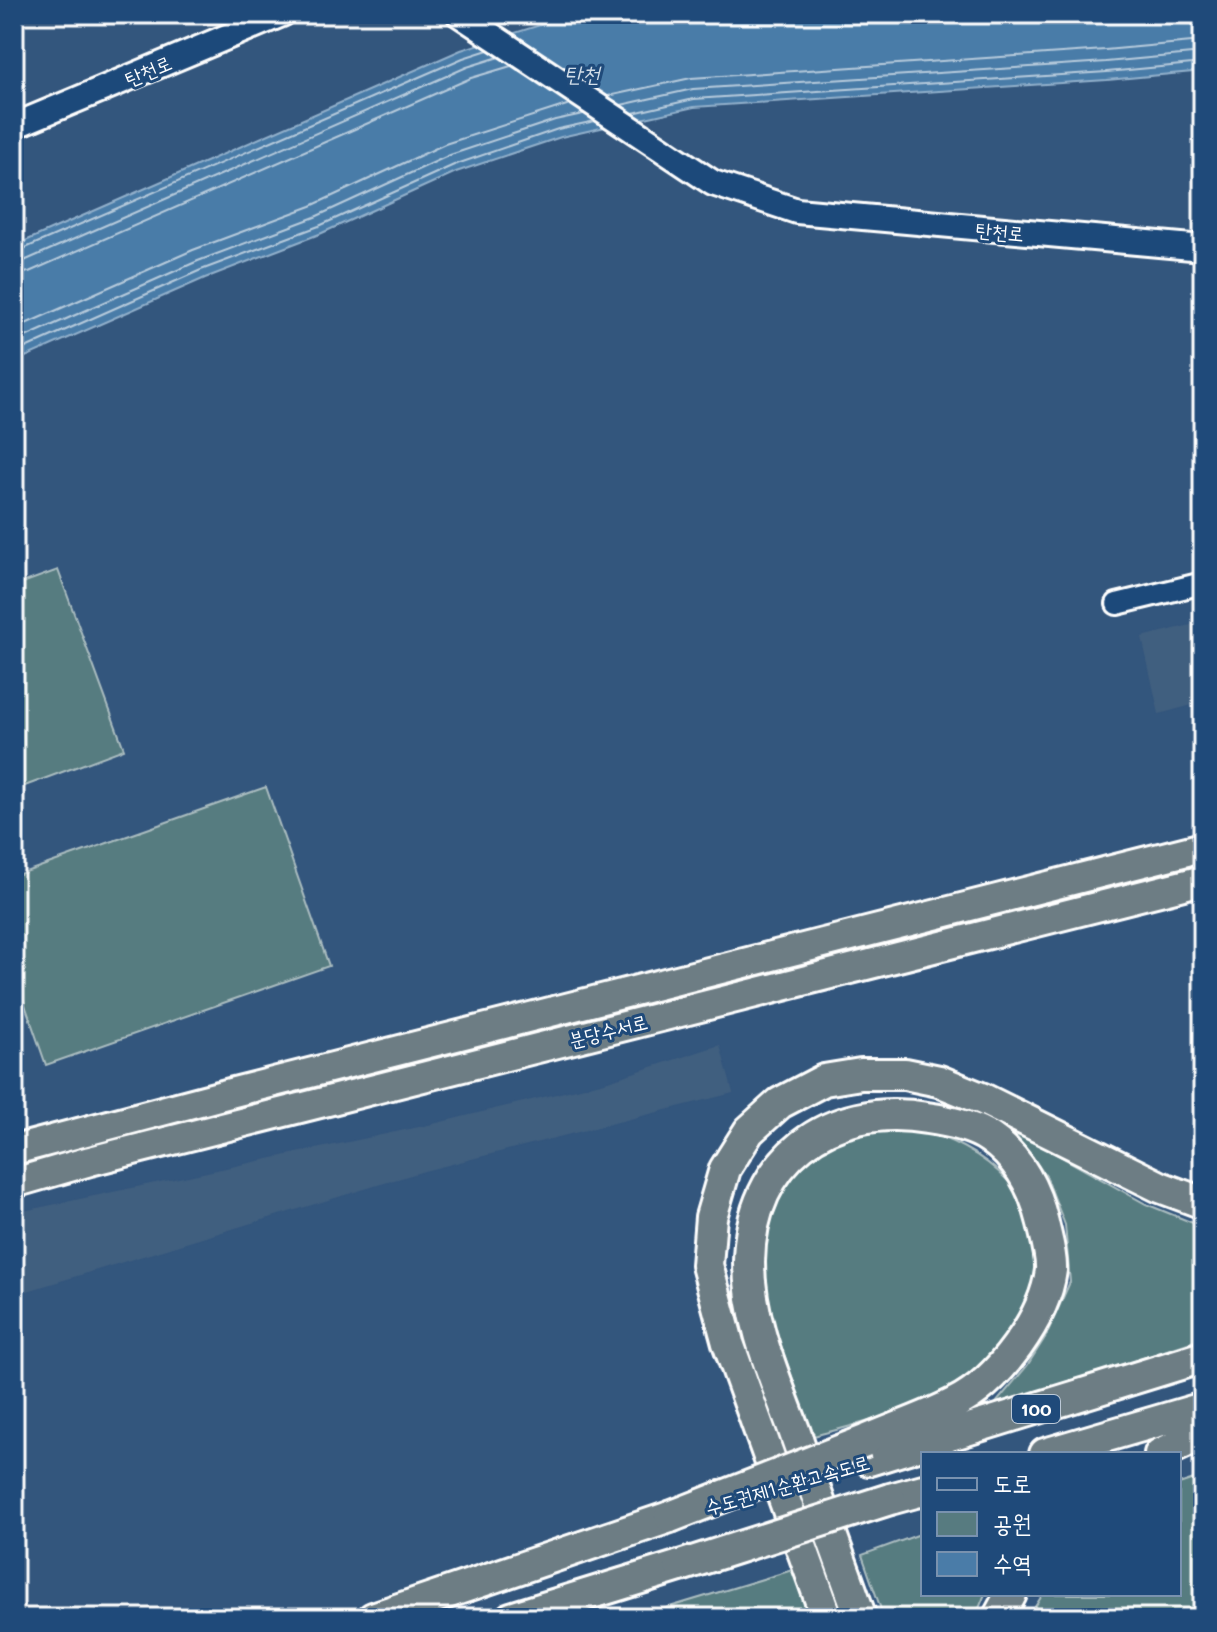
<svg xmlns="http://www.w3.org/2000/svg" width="1217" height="1632" viewBox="0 0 1217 1632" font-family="Mali,'Poor Story',sans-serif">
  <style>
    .built { fill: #415f7f }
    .green { fill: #577b80; stroke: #abbdc0; stroke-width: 2 }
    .water { fill: #4a7ca8; stroke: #92b0cb; stroke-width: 2 }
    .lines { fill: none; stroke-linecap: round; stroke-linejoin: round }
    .shore { stroke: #b7cbdc; stroke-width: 2 }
    .tertiary-casing { stroke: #fff; stroke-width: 26 }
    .secondary-casing { stroke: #fff; stroke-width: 30 }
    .trunk-casing { stroke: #fff; stroke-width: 34 }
    .motorway-casing { stroke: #fff; stroke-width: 36 }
    .tertiary { stroke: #1f4a7a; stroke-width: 20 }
    .secondary { stroke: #1f4a7a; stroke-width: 24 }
    .trunk { stroke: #6d7d84; stroke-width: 28 }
    .motorway { stroke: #6d7d84; stroke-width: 30 }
    .motorway-bridge-casing { stroke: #fff; stroke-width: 36; stroke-linecap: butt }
    .motorway-bridge { stroke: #6d7d84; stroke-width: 30 }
    .labels { text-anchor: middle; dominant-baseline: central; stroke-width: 6; stroke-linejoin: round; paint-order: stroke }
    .shield { fill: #1f4a7a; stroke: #bcc9d7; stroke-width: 2 }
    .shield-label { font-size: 18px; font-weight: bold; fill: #fff }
    .street-label { font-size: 20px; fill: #fff; stroke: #1f4a7a }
    .water-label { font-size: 22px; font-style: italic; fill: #d2dee9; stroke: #1f4a7a }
  </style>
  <rect width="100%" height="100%" fill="#33567d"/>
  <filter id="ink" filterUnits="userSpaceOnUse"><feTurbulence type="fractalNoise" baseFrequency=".0125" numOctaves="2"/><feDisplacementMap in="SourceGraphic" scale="16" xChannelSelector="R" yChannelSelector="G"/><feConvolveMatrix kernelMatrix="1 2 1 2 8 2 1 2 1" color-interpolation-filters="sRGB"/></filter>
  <g filter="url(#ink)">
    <path class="built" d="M1203 622V702L1159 714 1142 637Z
      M720 1045 733 1093 424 1171 14 1295V1213L433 1124 605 1082Z"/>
    <path class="green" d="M58 570 124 749 14 790V586Z
      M266 787 329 966 46 1065 14 973V876Z
      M910 1126C948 1138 981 1152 1009 1182 1015 1189 1018 1201 1022 1210 1045 1265 1036 1319 992 1360 943 1405 875 1420 813 1436L762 1292V1250L768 1214 786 1180 811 1157 846 1137 877 1127Z
      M1011 1129 1146 1204 1203 1227V1338L991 1409 1027 1366 1046 1336 1070 1282 1065 1225 1046 1176Z
      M1203 1476V1618H1028L1043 1594H1179V1484Z
      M923 1533V1594H985L975 1618H884L862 1555Z
      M799 1568 816 1618H633Z"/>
    <path class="water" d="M575 14H1203V71L1107 80 694 107 561 137 456 172 322 233 205 278 14 362V246L461 50Z"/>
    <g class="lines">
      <path class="shore" d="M608 96 691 78 1105 50 1203 41
        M621 105 693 89 1106 62 1203 53
        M633 113 694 99 1107 72 1203 63
        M14 253 463 58 488 50
        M14 263 24 261 467 67 499 57
        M14 275 29 272 471 78 511 66
        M14 329 193 250 311 206 445 144 570 104
        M14 342 198 261 315 217 450 155 555 120 583 114
        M14 353 201 270 319 226 454 165 558 129 595 121"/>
      <defs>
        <path id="tertiary" d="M1117 604 1203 583"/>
        <path id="secondary" d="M459 14 713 183 797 211 1203 248
          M14 126 282 14"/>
        <path id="trunk" d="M14 1150 234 1092 1203 847
          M14 1183 90 1161 1203 880"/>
        <path id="motorway" d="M1045 1454 1203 1408
          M1160 1454 1203 1434
          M869 1460 1203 1357
          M890 1499 923 1490
          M373 1618 670 1517
          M511 1618 680 1566
          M827 1618 728 1343 707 1265 711 1217 725 1169 749 1131 780 1103 824 1080 861 1074H905L939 1081 983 1099 1160 1187 1203 1203
          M861 1618C838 1555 816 1493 794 1430 774 1376 749 1320 749 1262 750 1160 829 1101 927 1118 948 1121 973 1126 990 1138 1019 1158 1035 1189 1043 1223 1046 1237 1052 1256 1051 1270 1045 1318 998 1382 955 1403 926 1418 895 1428 865 1441
          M998 1618 1011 1594"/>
      </defs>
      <use href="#tertiary" class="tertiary-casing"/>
      <use href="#secondary" class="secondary-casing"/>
      <use href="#trunk" class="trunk-casing"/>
      <use href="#motorway" class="motorway-casing"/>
      <use href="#tertiary" class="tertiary"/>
      <use href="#secondary" class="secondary"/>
      <use href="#trunk" class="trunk"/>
      <use href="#motorway" class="motorway"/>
      <defs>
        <path id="motorway-bridge" d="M670 1517 865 1441
          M680 1566 890 1499"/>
      </defs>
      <use href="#motorway-bridge" class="motorway-bridge-casing"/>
      <use href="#motorway-bridge" class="motorway-bridge"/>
    </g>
  </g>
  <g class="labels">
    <rect class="shield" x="1012" y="1395" width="48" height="28" rx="6"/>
    <g class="shield-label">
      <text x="1036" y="1409">100</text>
    </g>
    <g class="street-label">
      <text transform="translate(148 70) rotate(-23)">탄천로</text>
      <text transform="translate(1000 231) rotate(5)">탄천로</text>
      <text transform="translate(608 1030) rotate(-14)">분당수서로</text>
      <text transform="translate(787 1484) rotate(-16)">수도권제1순환고속도로</text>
    </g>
    <g class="water-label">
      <text x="582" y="73">탄천</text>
    </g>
  </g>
  <rect width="1217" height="1632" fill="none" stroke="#1f4a7a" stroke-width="48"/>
  <rect x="24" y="24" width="1169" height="1584" fill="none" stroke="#fff" stroke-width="3" filter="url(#ink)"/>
  <rect x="921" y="1452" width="260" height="144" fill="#1f4a7a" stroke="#7992af" stroke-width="2"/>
  <rect x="937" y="1478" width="40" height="12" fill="#1f4a7a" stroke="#7992af" stroke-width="2"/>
  <text x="993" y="1492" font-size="24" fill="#ffffff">도로</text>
  <rect x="937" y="1512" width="40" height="24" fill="#577b80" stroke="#7992af" stroke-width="2"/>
  <text x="993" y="1532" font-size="24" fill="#ffffff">공원</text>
  <rect x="937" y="1552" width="40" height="24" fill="#4a7ca8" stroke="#7992af" stroke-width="2"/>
  <text x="993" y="1572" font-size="24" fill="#ffffff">수역</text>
</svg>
